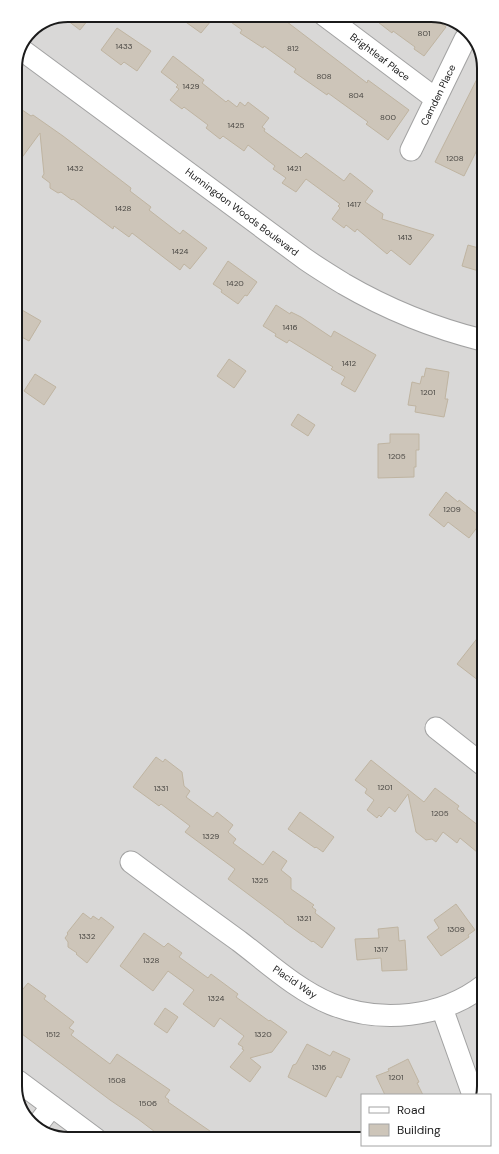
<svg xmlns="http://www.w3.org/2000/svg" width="499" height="1154" viewBox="0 0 499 1154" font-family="'DM Sans',sans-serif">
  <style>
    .residential { fill: #d9d8d7 }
    .building { fill: #cdc5b9; stroke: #bfb4a1 }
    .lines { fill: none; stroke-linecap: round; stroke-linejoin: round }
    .street-casing { stroke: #a2a2a2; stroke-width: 23 }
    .street { stroke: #fff; stroke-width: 21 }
    .labels { text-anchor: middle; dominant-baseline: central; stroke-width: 3; stroke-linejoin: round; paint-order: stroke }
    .number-label { font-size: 8px; fill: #484642 }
    .street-label { font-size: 10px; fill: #1b1b1b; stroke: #fff }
    .rim { fill: none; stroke: #1b1b1b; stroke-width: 2 }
  </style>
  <rect width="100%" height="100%" fill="#edebdf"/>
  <path class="residential" d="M68 15H435L464 26 481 50 484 1087 481 1095H362V1137L64 1139 36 1128 18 1104 15 64 31 30Z"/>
  <path class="building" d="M68 15H92L80 30 63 17Z
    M176 15H216L201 33Z
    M221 15H278L367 83 368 80 409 110 388 140 366 124 368 122 328 93 327 95 294 72 296 69 264 46 263 48 240 33 242 30Z
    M369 15H430L446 27 424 56 414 49 415 47 393 31 392 33Z
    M117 28 151 51 137 71 124 62 121 65 101 50Z
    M173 56 204 80 202 83 226 102 228 100 237 107 240 102 245 106 248 102 269 118 262 127 265 129 264 131 301 158 306 153 344 181 350 173 373 191 365 202 383 214 382 219 434 235 410 265 391 250 387 254 357 229 355 232 346 225 344 228 332 219 340 208 338 206 340 204 306 179 296 192 282 183 286 178 273 169 275 166 248 145 244 151 223 136 220 139 206 128 208 125 184 107 182 109 170 100 179 89 176 87 178 85 161 72Z
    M481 71V142L464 176 435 162Z
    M15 105 31 116 33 115 63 136 131 188 130 191 151 207 149 210 180 234 183 230 207 248 190 269 184 264 180 270 132 233 129 237 114 226 113 229 73 199 72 200 61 192 58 193 50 188V183L42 177 44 174 40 133 15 167Z
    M468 245 482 249V272L462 266Z
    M228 261 257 282 247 296 245 295 238 304 221 292 222 290 213 284Z
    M276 305 290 314 291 312 301 317 331 337 334 331 376 355 355 392 341 384 345 377 331 369 333 367 289 340 287 343 275 336 276 334 263 326Z
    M22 310 41 321 29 341 16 334V320Z
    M229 359 246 371 234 388 217 376Z
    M426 368 449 372 445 399H448L444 417 415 412 416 406 408 405 412 382 420 384 422 376 424 377Z
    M35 374 56 387 44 405 24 391Z
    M298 414 315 425 308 436 291 425Z
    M390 434H419V450H416V467H414V477L378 478V444L390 443Z
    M446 492 458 502 459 500 482 518V521L469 538 448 522 444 527 429 515Z
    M483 631V684L457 664Z
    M156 757 163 762 165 759 182 772 184 786 190 791 186 797 213 817 217 812 233 825 228 832 236 839 233 843 263 865 273 851 287 861 281 870 291 878V889L314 905 312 907 316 910 315 913 335 928 322 948 313 941 312 942 284 922V921L228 879 235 869 185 832 190 826 161 804 159 806 133 787Z
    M371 760 424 802 435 788 459 806 457 809 483 829V857L460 838 457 843 443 832 436 842 432 839 426 840 416 832 408 794 395 812 389 807 381 817 379 815 377 818 367 810 374 800 365 793 367 789 355 780Z
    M300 812 334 837 323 852 316 847 315 848 288 829Z
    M456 904 475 930 468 935 469 937 441 956 427 937 439 928 434 920Z
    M83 913 91 919 93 916 99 920 101 917 114 927 87 963 76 954 77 953 68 947V942L65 938 68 934 67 933Z
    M398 927 399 941 405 940 407 970 382 971 381 958 357 960 355 939 379 938 378 929Z
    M144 933 164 947 168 943 182 953 179 957 208 978 211 974 238 994 236 997 269 1021 270 1020 287 1032 272 1052 250 1058 261 1067 250 1082 230 1067 244 1050 242 1049 243 1047 238 1044 244 1036 220 1018 214 1027 183 1004 194 990 168 971 153 991 120 966Z
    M28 983 46 996 44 999 74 1022 69 1028 74 1031 71 1035 110 1064 117 1054 170 1090 165 1097 169 1100 168 1102 220 1138H163L138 1119 110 1100 18 1031V995Z
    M165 1008 178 1017 167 1033 154 1024Z
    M307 1044 330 1056 333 1051 350 1059 341 1078 337 1076 326 1097 288 1077 293 1065 296 1064Z
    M408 1059 419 1082 417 1083 423 1095H385L376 1076 389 1071 388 1069Z"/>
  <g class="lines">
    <defs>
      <path id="street" d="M324 15 436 99
        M22 50 305 259C318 268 331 276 344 284 387 309 434 328 482 340
        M411 150 465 39
        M436 728 483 765
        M131 862C167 889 203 915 239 941 268 963 297 990 331 1004 380 1024 442 1018 484 985
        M442 1008 473 1095
        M18 1081 96 1139
        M35 1128 52 1106"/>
    </defs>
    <use href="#street" class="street-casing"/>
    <use href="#street" class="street"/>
  </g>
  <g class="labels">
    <g class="number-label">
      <text x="424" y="33">801</text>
      <text x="124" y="46">1433</text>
      <text x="293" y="48">812</text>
      <text x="324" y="76">808</text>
      <text x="191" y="86">1429</text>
      <text x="356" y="95">804</text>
      <text x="388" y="117">800</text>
      <text x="236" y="125">1425</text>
      <text x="455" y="158">1208</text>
      <text x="75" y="168">1432</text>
      <text x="294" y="168">1421</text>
      <text x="354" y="204">1417</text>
      <text x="123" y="208">1428</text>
      <text x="405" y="237">1413</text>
      <text x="180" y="251">1424</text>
      <text x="235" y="283">1420</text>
      <text x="290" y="327">1416</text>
      <text x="349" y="363">1412</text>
      <text x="428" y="392">1201</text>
      <text x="397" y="456">1205</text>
      <text x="452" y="509">1209</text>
      <text x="385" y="787">1201</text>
      <text x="161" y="788">1331</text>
      <text x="440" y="813">1205</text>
      <text x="211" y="836">1329</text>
      <text x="260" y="880">1325</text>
      <text x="304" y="918">1321</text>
      <text x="456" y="929">1309</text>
      <text x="87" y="936">1332</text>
      <text x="381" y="949">1317</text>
      <text x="151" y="960">1328</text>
      <text x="216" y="998">1324</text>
      <text x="53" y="1034">1512</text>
      <text x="263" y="1034">1320</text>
      <text x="319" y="1067">1316</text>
      <text x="396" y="1077">1201</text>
      <text x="117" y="1080">1508</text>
      <text x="148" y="1103">1506</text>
    </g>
    <g class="street-label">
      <text transform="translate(380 57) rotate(37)">Brightleaf Place</text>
      <text transform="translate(438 95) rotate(-64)">Camden Place</text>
      <text transform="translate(242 212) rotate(37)">Hunningdon Woods Boulevard</text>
      <text transform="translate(295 982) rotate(34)">Placid Way</text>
    </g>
  </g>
  <path d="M0 0H499V1154H0ZM68 22H431A46 46 0 0 1 477 68V1086A46 46 0 0 1 431 1132H68A46 46 0 0 1 22 1086V68A46 46 0 0 1 68 22Z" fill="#fff" fill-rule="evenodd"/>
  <path class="rim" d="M68 22H431A46 46 0 0 1 477 68V1086A46 46 0 0 1 431 1132H68A46 46 0 0 1 22 1086V68A46 46 0 0 1 68 22Z"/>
  <rect x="361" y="1094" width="130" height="52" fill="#ffffff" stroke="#a4a4a4"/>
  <rect x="369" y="1107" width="20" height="6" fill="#ffffff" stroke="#a4a4a4"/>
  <text x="397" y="1114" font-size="12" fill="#1b1b1b">Road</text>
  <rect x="369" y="1124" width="20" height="12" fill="#cdc5b9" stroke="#a4a4a4"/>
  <text x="397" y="1134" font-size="12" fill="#1b1b1b">Building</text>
</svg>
